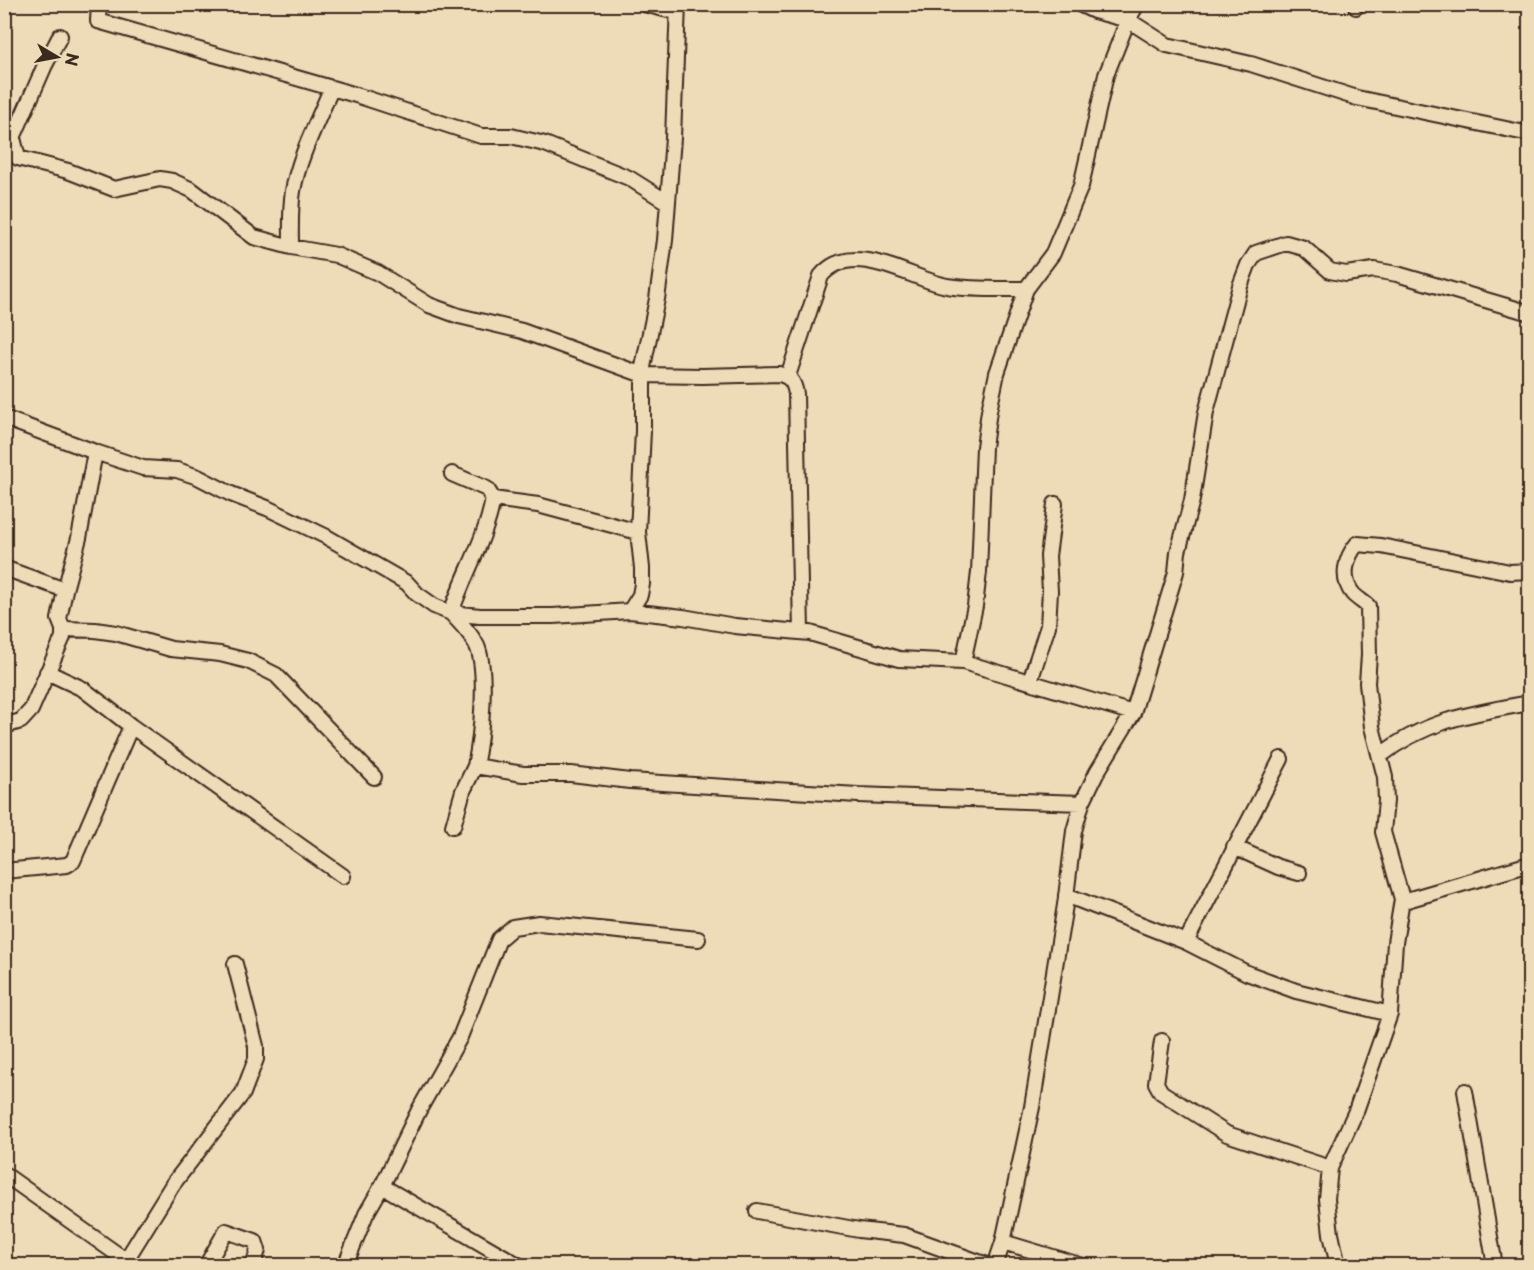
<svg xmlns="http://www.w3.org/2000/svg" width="1534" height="1270" viewBox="0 0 1534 1270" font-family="'Playpen Sans',sans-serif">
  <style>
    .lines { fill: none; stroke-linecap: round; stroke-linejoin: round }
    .minor-casing { stroke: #3b2a1e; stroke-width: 18 }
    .minor { stroke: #eedbb8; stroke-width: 14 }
  </style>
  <rect width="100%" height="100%" fill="#eedbb8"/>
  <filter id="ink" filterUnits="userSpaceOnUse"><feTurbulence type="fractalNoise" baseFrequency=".0167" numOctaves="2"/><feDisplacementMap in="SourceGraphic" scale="12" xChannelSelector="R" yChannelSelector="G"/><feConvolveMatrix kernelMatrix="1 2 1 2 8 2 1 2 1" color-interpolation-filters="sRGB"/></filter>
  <g filter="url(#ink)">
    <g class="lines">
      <defs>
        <path id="minor" d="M99 4 98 21 356 95 481 136H511L545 144 629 178 667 202
          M644 4 676 12
          M1079 4 1094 11 1128 20 1167 45 1251 64 1357 98 1530 134
          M1356 7 1357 4
          M60 36 45 65 13 138 18 158 68 171 114 189 160 179 172 181 192 190 254 237 291 247 336 255 378 273 429 305 459 316 522 331 643 375 702 376 779 374C791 377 794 382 796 394L801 632
          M291 247C291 228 290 209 293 191 299 156 318 121 331 89
          M788 376 821 276C852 238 911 279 947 286 973 290 1000 289 1026 289
          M4 418 95 452 143 468 177 470 198 477 231 494 267 508 325 536 407 583 417 594 434 606 451 613 480 616H553L630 611 683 617 735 626 810 633 899 659 963 662 1133 713
          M452 474 487 489 493 499C486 539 464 574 451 613 460 623 471 633 477 646 488 671 481 739 475 766L523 774H571L630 781 858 795 1082 803
          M493 499 538 505 638 532
          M4 568 65 590 59 619 63 629V637L31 710 21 721 4 726
          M65 590 79 538 95 452
          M630 611 640 595 642 584V568L638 532 643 431V367L657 299 665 240 673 138 678 4
          M63 629 95 630 116 633 171 649 220 654 248 661 276 675 374 777
          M963 662 975 606 979 572 984 447 989 411 997 373 1026 289 1053 253 1081 186 1106 75 1128 20 1137 4
          M47 672 83 689 131 726 343 876
          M1030 681 1048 626 1050 591 1048 556 1055 504
          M1380 756C1425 720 1474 713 1530 703
          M453 826 463 791 475 766
          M1234 847 1278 867 1299 873
          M4 871 67 865 73 861 131 726
          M1066 895 1186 942 1247 973 1296 991 1390 1014
          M1402 899 1407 900 1530 864
          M1186 942 1281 759
          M1162 1041 1156 1083 1161 1092 1227 1134 1330 1168
          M1465 1091 1495 1266
          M4 1174 134 1266
          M382 1186 520 1266
          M757 1211 859 1230 904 1235 990 1266
          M1003 1242 1032 1107 1065 905 1074 831 1082 803 1097 772 1133 713 1176 572 1178 552 1192 500 1206 412 1240 286 1248 265 1256 253 1286 243 1304 248 1330 271 1346 274 1374 270 1397 274 1530 313
          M126 1260 173 1184 243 1093 256 1059V1046L235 964
          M206 1266 226 1231 255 1241 258 1250 253 1266
          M345 1266 366 1214 382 1186 419 1110 460 1037 499 939 513 927 539 923 698 939
          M995 1266 1003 1242 1083 1266
          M1338 1266 1331 1234 1327 1199 1330 1168 1356 1111 1390 1014 1395 943 1402 899 1383 832 1386 801 1385 777 1372 727 1367 683 1369 655 1368 606C1363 602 1357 598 1353 594 1340 578 1346 557 1357 544L1381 546 1510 572 1530 571"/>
      </defs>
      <use href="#minor" class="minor-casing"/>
      <use href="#minor" class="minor"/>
    </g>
  </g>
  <rect width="1534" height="1270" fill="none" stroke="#eedbb8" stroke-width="24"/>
  <rect x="12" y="12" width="1510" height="1246" fill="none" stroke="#3b2a1e" stroke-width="2" filter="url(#ink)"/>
  <g transform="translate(57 57) rotate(100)" stroke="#eedbb8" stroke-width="4.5" paint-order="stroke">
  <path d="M0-4.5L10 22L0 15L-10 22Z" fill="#3b2a1e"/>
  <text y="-9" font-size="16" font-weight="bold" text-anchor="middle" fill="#3b2a1e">N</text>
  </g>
</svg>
